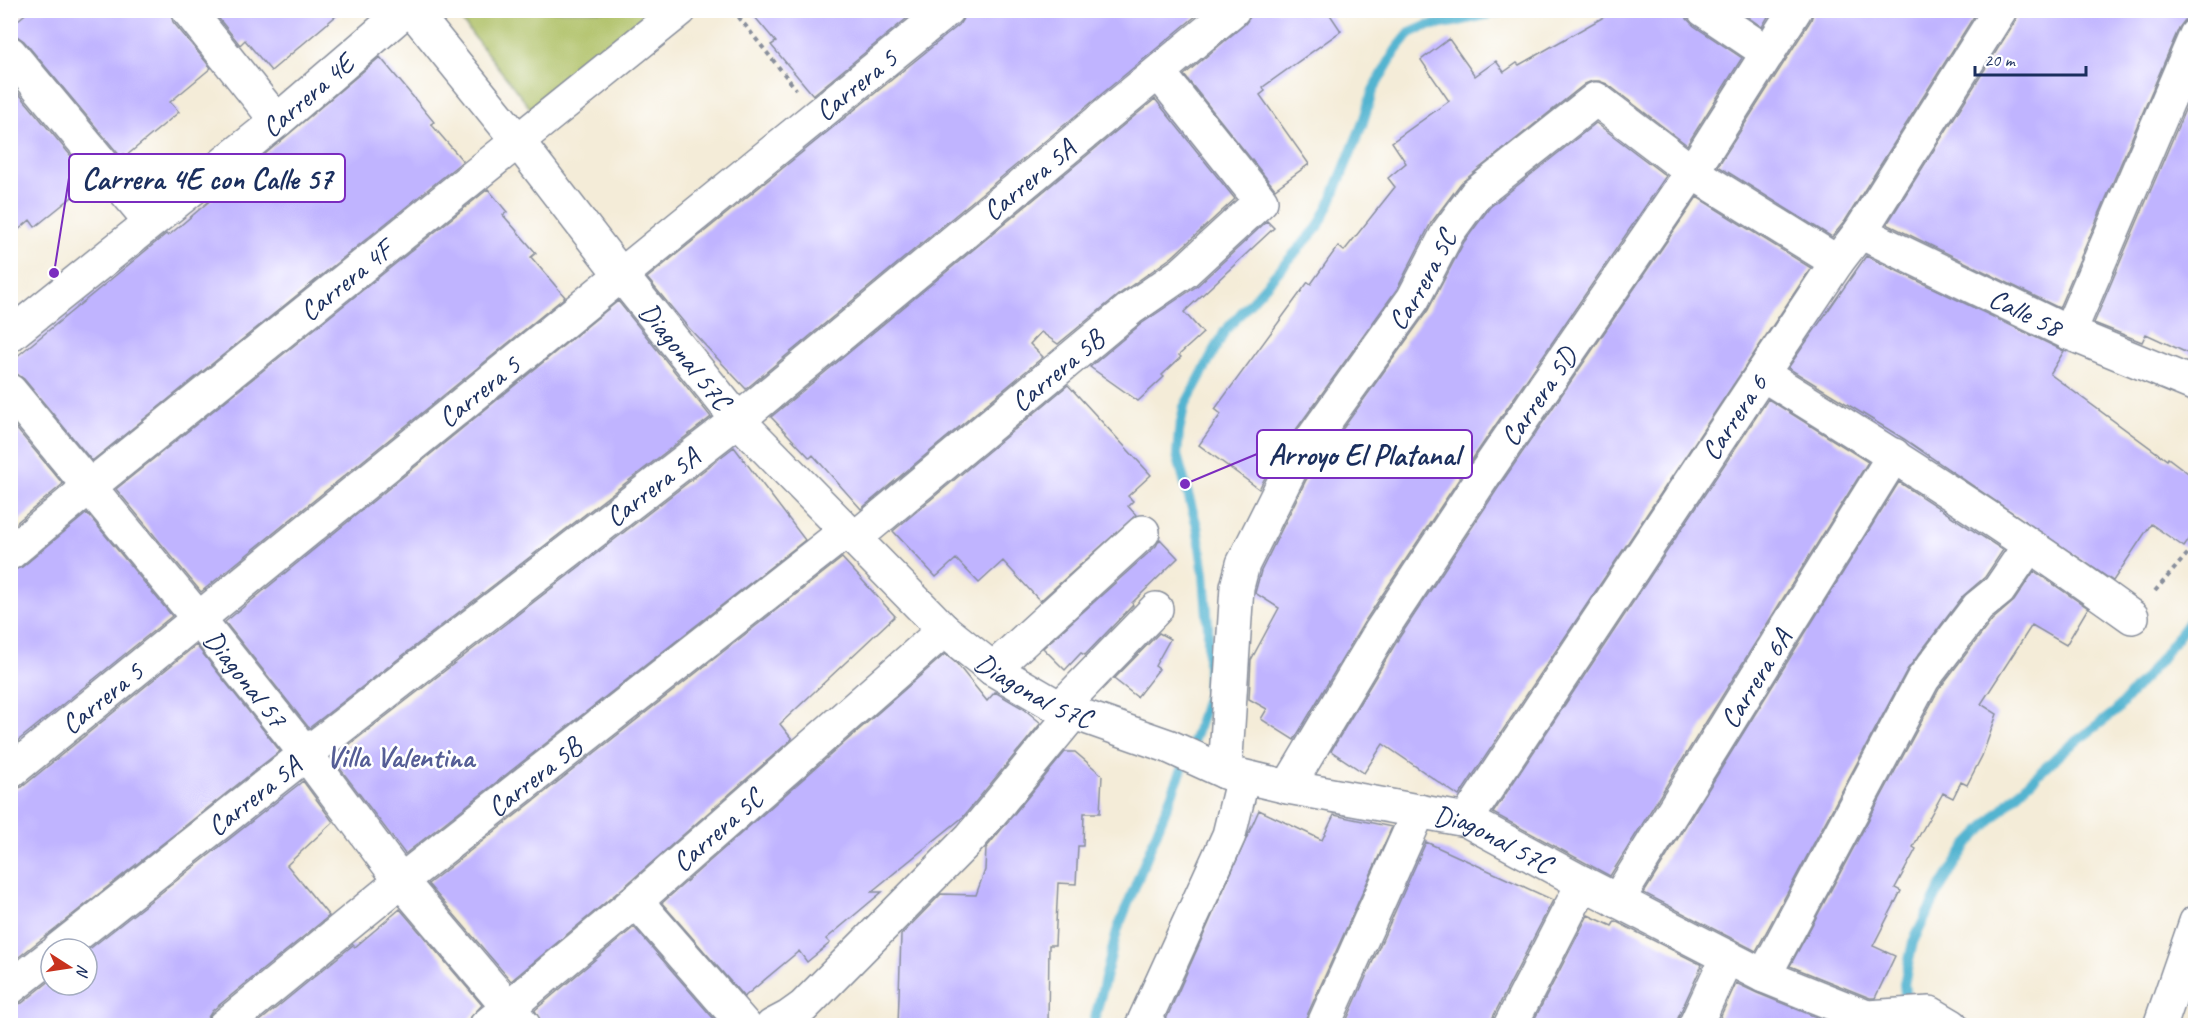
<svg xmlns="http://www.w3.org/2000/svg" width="2206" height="1036" viewBox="0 0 2206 1036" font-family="Caveat,sans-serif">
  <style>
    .green { fill: #adbf63; stroke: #647760; stroke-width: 1.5 }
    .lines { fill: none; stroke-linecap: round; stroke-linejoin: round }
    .stream { stroke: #52b4d0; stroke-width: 10 }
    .building { fill: #c0b4ff }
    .minor-casing { stroke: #888e9b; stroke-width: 36 }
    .path { stroke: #888e9b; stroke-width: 4; stroke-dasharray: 4.5 4.5; stroke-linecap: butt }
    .minor { stroke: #fff; stroke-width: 33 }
    .labels { text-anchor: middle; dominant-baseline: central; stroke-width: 5; stroke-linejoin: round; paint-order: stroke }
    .street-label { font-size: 28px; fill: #1b2f5e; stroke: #fff }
    .neighbourhood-label { font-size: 30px; font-weight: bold; fill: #555e96; stroke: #fff }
    .leader { fill: none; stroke: #7b2cbf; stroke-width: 2 }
    .callout-dot { fill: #7b2cbf; stroke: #fff; stroke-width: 2 }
    .callout { fill: #fff; stroke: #7b2cbf; stroke-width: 2 }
    .callout-label { font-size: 30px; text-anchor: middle; font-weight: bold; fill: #1b2f5e }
  </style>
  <rect width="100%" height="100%" fill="#fff"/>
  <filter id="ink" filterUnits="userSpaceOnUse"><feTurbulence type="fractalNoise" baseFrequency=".0167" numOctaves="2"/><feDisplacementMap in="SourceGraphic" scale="12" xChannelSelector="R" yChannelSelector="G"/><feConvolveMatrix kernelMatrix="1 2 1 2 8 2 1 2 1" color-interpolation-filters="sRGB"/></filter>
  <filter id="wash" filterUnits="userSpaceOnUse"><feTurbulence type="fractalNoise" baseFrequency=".008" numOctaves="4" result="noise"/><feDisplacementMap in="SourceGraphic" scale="24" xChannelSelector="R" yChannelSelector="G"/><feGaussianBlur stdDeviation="1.35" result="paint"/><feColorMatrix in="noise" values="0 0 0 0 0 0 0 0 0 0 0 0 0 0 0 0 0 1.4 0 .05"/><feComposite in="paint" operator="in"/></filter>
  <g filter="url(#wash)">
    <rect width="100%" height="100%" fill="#f4ecd8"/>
    <path class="green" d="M454 11H662L533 112Z"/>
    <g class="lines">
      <path class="stream" d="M1907 1011 1904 984 1913 942 1940 888 1967 845 2014 797 2062 752 2115 712 2160 660 2196 612
        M1093 1026 1117 931 1196 734 1208 695V627L1204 574 1197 526 1177 455 1179 432 1184 407 1225 331 1318 227 1330 203 1362 125 1373 90 1396 50 1410 33 1426 26 1454 22 1507 10"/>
    </g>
    <g id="blocks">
      <path class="building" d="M30 10H170L173 22 211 68 170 102 179 112 126 156 124 154 121 157 24 41 17 36 10 35V27Z
        M212 10H343L271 71 245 40 240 45Z
        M749 10H917L813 95 771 45 776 42Z
        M965 10H1203L746 389 687 326 647 278 959 25 964 17Z
        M1251 10H1327L1341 31 1263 87 1265 91 1260 95 1309 164 1275 189 1184 75 1245 24 1250 17Z
        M1616 10H1686L1687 19 1694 26 1742 58 1687 145 1607 84 1599 81H1592L1585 84 1461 183 1431 223 1397 289 1275 459 1259 489 1199 445 1221 414 1215 409 1308 282 1311 284 1338 246 1344 251 1395 187 1388 178 1406 163 1392 142 1449 101 1421 60 1449 39 1475 76 1496 61 1504 72 1517 63 1519 65Z
        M1738 10H1772L1762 27Z
        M1814 10H1978L1845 221 1832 237 1718 166 1811 20Z
        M2019 10H2196V17L2185 20 2179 28 2059 308 1887 224 2016 20Z
        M380 57 434 122 431 124 463 161 92 461 24 379 17 374 10 373V362L166 234 168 236Z
        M10 83 92 181 35 227 30 220 10 237Z
        M2196 84V357L2146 334 2142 342 2094 323Z
        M1155 99 1235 199 1172 257 1118 295 1058 344 1041 332 1030 344 1043 357 861 509 813 455 810 458 771 417Z
        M1596 123 1666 176 1469 464 1365 621 1294 740 1261 719 1267 709 1249 699 1251 660 1279 608 1255 593 1261 571 1306 480 1428 310 1464 242 1490 207Z
        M488 189 507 212 503 215 536 253 531 257 565 297 201 592 116 489Z
        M1697 197 1811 268 1459 796 1383 744 1364 773 1331 751 1397 641 1500 485Z
        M1267 221 1274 228 1184 312 1203 333 1179 355 1181 357 1162 375 1164 377 1138 401 1090 367 1141 324 1197 286Z
        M1866 256 2064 351 2050 374 2167 460 2168 458 2196 479V530L2184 547 2151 524 2113 581 1904 439 1788 368Z
        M618 301 711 417 309 728 225 622Z
        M1068 385 1151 475 1128 496 1133 501 1128 506 1136 515 1040 601 1003 561 979 583 956 559 936 577 893 531Z
        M1768 399 1868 462 1610 876 1493 813Z
        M10 421 63 484 10 528Z
        M734 447 805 540 405 854 332 758Z
        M1899 482 2003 550 1985 577 1963 596 1907 670 1756 951 1644 893Z
        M87 513 172 616 10 747V571L22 567Z
        M1160 539 1178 558 1132 603 1133 605 1085 655 1081 653 1065 670 1043 648 1156 546Z
        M842 558 895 616 780 724 792 739 624 887 511 981 428 884Z
        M2034 571 2088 608 2066 645 2032 625 1981 704 1997 714 1982 756 1967 785 1961 782 1953 798 1943 793 1913 847 1916 849 1895 888 1901 891 1873 946 1895 956 1875 998H1870L1790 966 1939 689 1992 620 2014 601Z
        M1159 633 1170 639 1155 666 1159 669 1137 697 1114 679Z
        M196 645 280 751 10 964V790L22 787Z
        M945 654 957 664 987 701 995 692 1024 709 1041 723 963 817 871 892H882L826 939 830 943 807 962 799 951 744 997 662 903Z
        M1065 752H1075L1102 775 1100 813H1084L1083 846H1078L1076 884 1058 883 1055 945H1049L1048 1026H898L901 935 941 894 976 895 985 870 986 848Z
        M303 781 333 822 287 865 329 916 212 1011 207 1019 206 1026H10V1006L22 1003 51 980V985H87V951Z
        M1259 810 1322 840 1334 815 1392 827 1306 1018 1305 1026H1163Z
        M1426 842 1553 900 1493 1017 1492 1026H1344Z
        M400 909 482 1005 469 1019 468 1026H254L353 945 355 947Z
        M1588 915 1612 926 1615 921 1702 965 1678 1018 1677 1026H1531Z
        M634 927 720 1026H542L535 1010Z
        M1736 983 1757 993 1838 1026H1716Z"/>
    </g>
  </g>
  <g filter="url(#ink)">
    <use href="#blocks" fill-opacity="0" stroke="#888e9b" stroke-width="1.5"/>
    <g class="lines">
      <defs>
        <g id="minor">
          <path d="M188 10 277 121"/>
          <path id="s1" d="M412 10 517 140 621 275 738 420 944 630 993 669 1060 708 1168 746 1225 772 1288 787 1466 820 1583 883 1764 976 1867 1017 1930 1013 1952 1026"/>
          <path d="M1704 10 1768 53"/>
          <path d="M10 53 150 221"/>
          <path id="s2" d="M1860 232 2069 333 2196 385"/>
          <path d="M2069 333 2196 35"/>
          <path id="s3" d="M10 335 277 121 406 10"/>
          <path d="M1762 374C1887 451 2012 530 2132 617"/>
          <path id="s4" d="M10 391 198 618 306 754 401 881 524 1026"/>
          <path id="s5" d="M854 539 1130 309 1184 272 1261 201 1159 73"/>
          <path id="s6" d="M10 553 89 487 680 10"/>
          <path d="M993 669 1143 532"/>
          <path d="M1060 708 1156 609"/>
          <path id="s7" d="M10 772 947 10"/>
          <path id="s8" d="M1225 772 1237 587 1243 564 1290 470 1413 299 1448 232 1476 194 1596 99 1692 172 1837 262"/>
          <path id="s9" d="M1288 787 1381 631 1484 475 1692 172 1795 10"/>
          <path id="s10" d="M1466 820 1762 374 1837 262 1860 232 2000 10"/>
          <path d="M636 901 745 1026"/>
          <path id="s11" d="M1617 901 1894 455"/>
          <path id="s12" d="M59 949 306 754 738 420 1233 10"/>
          <path d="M1764 976 1923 679 1978 607 1999 590 2029 546"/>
          <path d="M10 988 51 956"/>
          <path id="s13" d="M224 1026 401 881 846 531"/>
          <path id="s14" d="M486 1026 636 901 944 630"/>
          <path d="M772 1026 789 1017 803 1007 971 837 1074 712"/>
          <path d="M1142 1026 1229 835 1243 777"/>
          <path d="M1323 1026 1419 811"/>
          <path d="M1510 1026 1583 883"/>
          <path d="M1695 1026 1727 957"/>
          <path d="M2160 1026 2196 922"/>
        </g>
      </defs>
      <use href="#minor" class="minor-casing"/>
      <path class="path" d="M733 10 796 89
        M2155 591 2196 544"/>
      <use href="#minor" class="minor"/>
    </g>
  </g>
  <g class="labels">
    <g class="street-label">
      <text stroke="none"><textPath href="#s7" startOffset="1090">Carrera 5</textPath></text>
      <text stroke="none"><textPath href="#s3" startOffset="382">Carrera 4E</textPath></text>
      <text stroke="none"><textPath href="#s12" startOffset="1238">Carrera 5A</textPath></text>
      <text stroke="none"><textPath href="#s8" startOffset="546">Carrera 5C</textPath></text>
      <text stroke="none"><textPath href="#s6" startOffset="432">Carrera 4F</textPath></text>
      <text stroke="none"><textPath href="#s2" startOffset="184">Calle 58</textPath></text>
      <text stroke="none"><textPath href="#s1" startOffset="441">Diagonal 57C</textPath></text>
      <text stroke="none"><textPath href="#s5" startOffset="264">Carrera 5B</textPath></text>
      <text stroke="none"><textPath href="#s7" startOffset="604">Carrera 5</textPath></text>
      <text stroke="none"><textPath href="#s9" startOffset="464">Carrera 5D</textPath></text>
      <text stroke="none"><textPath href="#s10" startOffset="484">Carrera 6</textPath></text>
      <text stroke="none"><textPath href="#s12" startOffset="752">Carrera 5A</textPath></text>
      <text stroke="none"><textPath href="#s11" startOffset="262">Carrera 6A</textPath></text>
      <text stroke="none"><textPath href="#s4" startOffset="372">Diagonal 57</textPath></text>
      <text stroke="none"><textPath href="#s1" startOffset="927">Diagonal 57C</textPath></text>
      <text stroke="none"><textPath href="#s7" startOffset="118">Carrera 5</textPath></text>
      <text stroke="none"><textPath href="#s13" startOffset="398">Carrera 5B</textPath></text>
      <text stroke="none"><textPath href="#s12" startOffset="248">Carrera 5A</textPath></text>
      <text stroke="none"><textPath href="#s14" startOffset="303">Carrera 5C</textPath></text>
      <text stroke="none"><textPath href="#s1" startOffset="1413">Diagonal 57C</textPath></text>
    </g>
    <g class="neighbourhood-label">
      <text x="400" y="757">Villa Valentina</text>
    </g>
  </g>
  <path class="leader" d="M54 273L69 178M1185 484L1257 454"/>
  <g class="callout-dot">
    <circle cx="54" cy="273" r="6"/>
    <circle cx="1185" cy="484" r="6"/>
  </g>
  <g class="callout">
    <rect x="69" y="154" width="276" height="48" rx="6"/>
    <rect x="1257" y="430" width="215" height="48" rx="6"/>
  </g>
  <g class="callout-label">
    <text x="207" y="189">Carrera 4E con Calle 57</text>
    <text x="1364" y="465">Arroyo El Platanal</text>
  </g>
  <rect width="2206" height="1036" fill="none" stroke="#fff" stroke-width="36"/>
  <g transform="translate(69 967) rotate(102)"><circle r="28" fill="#ffffff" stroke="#a4acbf" stroke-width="1.5"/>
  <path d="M0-4.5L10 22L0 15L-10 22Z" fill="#c8321e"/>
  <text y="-9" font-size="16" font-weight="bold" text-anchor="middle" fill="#1b2f5e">N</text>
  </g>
  <path d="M1975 66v9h111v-9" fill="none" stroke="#1b2f5e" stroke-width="3"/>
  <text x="1984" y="66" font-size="18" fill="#1b2f5e" stroke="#ffffff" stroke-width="4.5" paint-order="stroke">20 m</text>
</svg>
